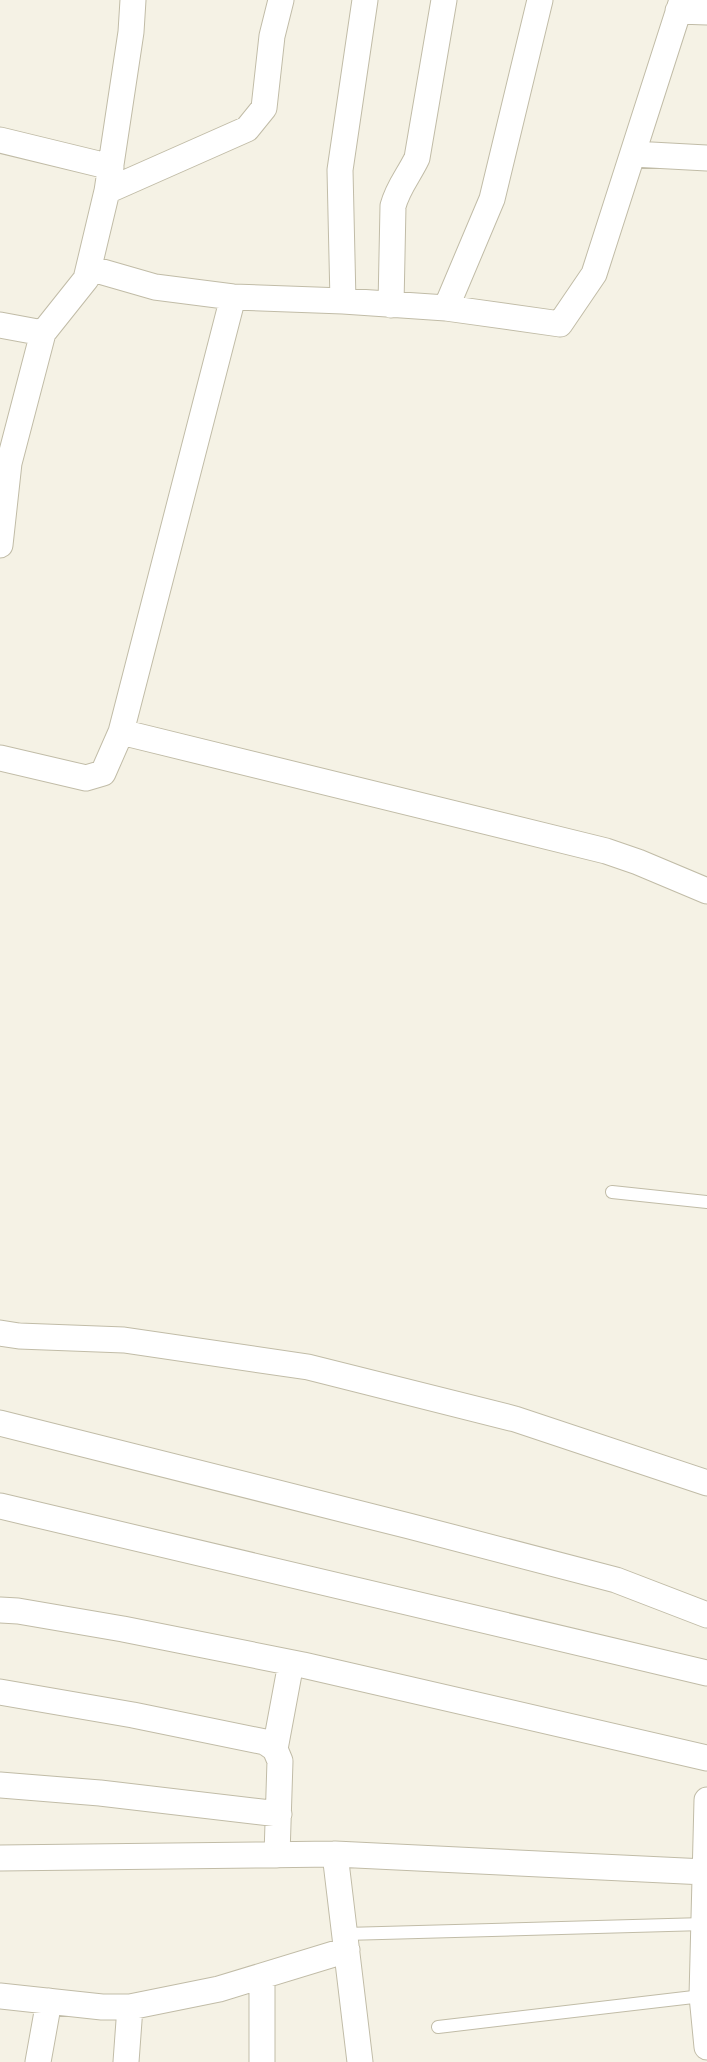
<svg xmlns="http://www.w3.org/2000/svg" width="707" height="2062" viewBox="0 0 707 2062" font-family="Quicksand,sans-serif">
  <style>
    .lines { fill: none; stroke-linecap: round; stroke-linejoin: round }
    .service-casing { stroke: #c1bca7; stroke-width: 14 }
    .minor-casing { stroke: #c1bca7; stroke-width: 27 }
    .service { stroke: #fff; stroke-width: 12 }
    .minor { stroke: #fff; stroke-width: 25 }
  </style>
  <rect width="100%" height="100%" fill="#f5f2e5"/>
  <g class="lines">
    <defs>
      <path id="service" d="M612 1192 707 1202
        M345 1934 704 1924
        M438 2027 702 1996"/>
      <path id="minor" d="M678 11 707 12
        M0 140 111 167
        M633 154 707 158
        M107 191 131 32 133 0
        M89 268 155 287 233 297 343 301 446 308 560 324 594 274 682 0
        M343 301 340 170 365 0
        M391 305 393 206C398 187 409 175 417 158L444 0
        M446 308 492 199 540 0
        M0 325 43 333
        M0 545 9 463 43 333 86 279 107 191 247 129 264 108 272 36 281 0
        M121 732 606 851 638 862 707 891
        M0 758 86 778 103 773 121 732 233 297
        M0 1333 19 1336 124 1340 308 1367 515 1419 707 1483
        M0 1423 409 1526 616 1580 707 1615
        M0 1506 707 1673
        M0 1610 18 1611 123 1629 303 1665 707 1758
        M0 1692 133 1715 265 1742 275 1749 280 1761 277 1855
        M275 1749 291 1663
        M0 1785 100 1793 279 1814
        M707 1800 702 1996 707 2047
        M335 1854 360 2062
        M0 1858 335 1854 705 1872
        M0 1996 102 2007H130L219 1989 347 1950
        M38 2062 49 2001
        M126 2062 130 2007
        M262 2062V1976"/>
    </defs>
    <use href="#service" class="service-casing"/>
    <use href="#minor" class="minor-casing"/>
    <use href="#service" class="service"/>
    <use href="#minor" class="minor"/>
  </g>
</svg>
